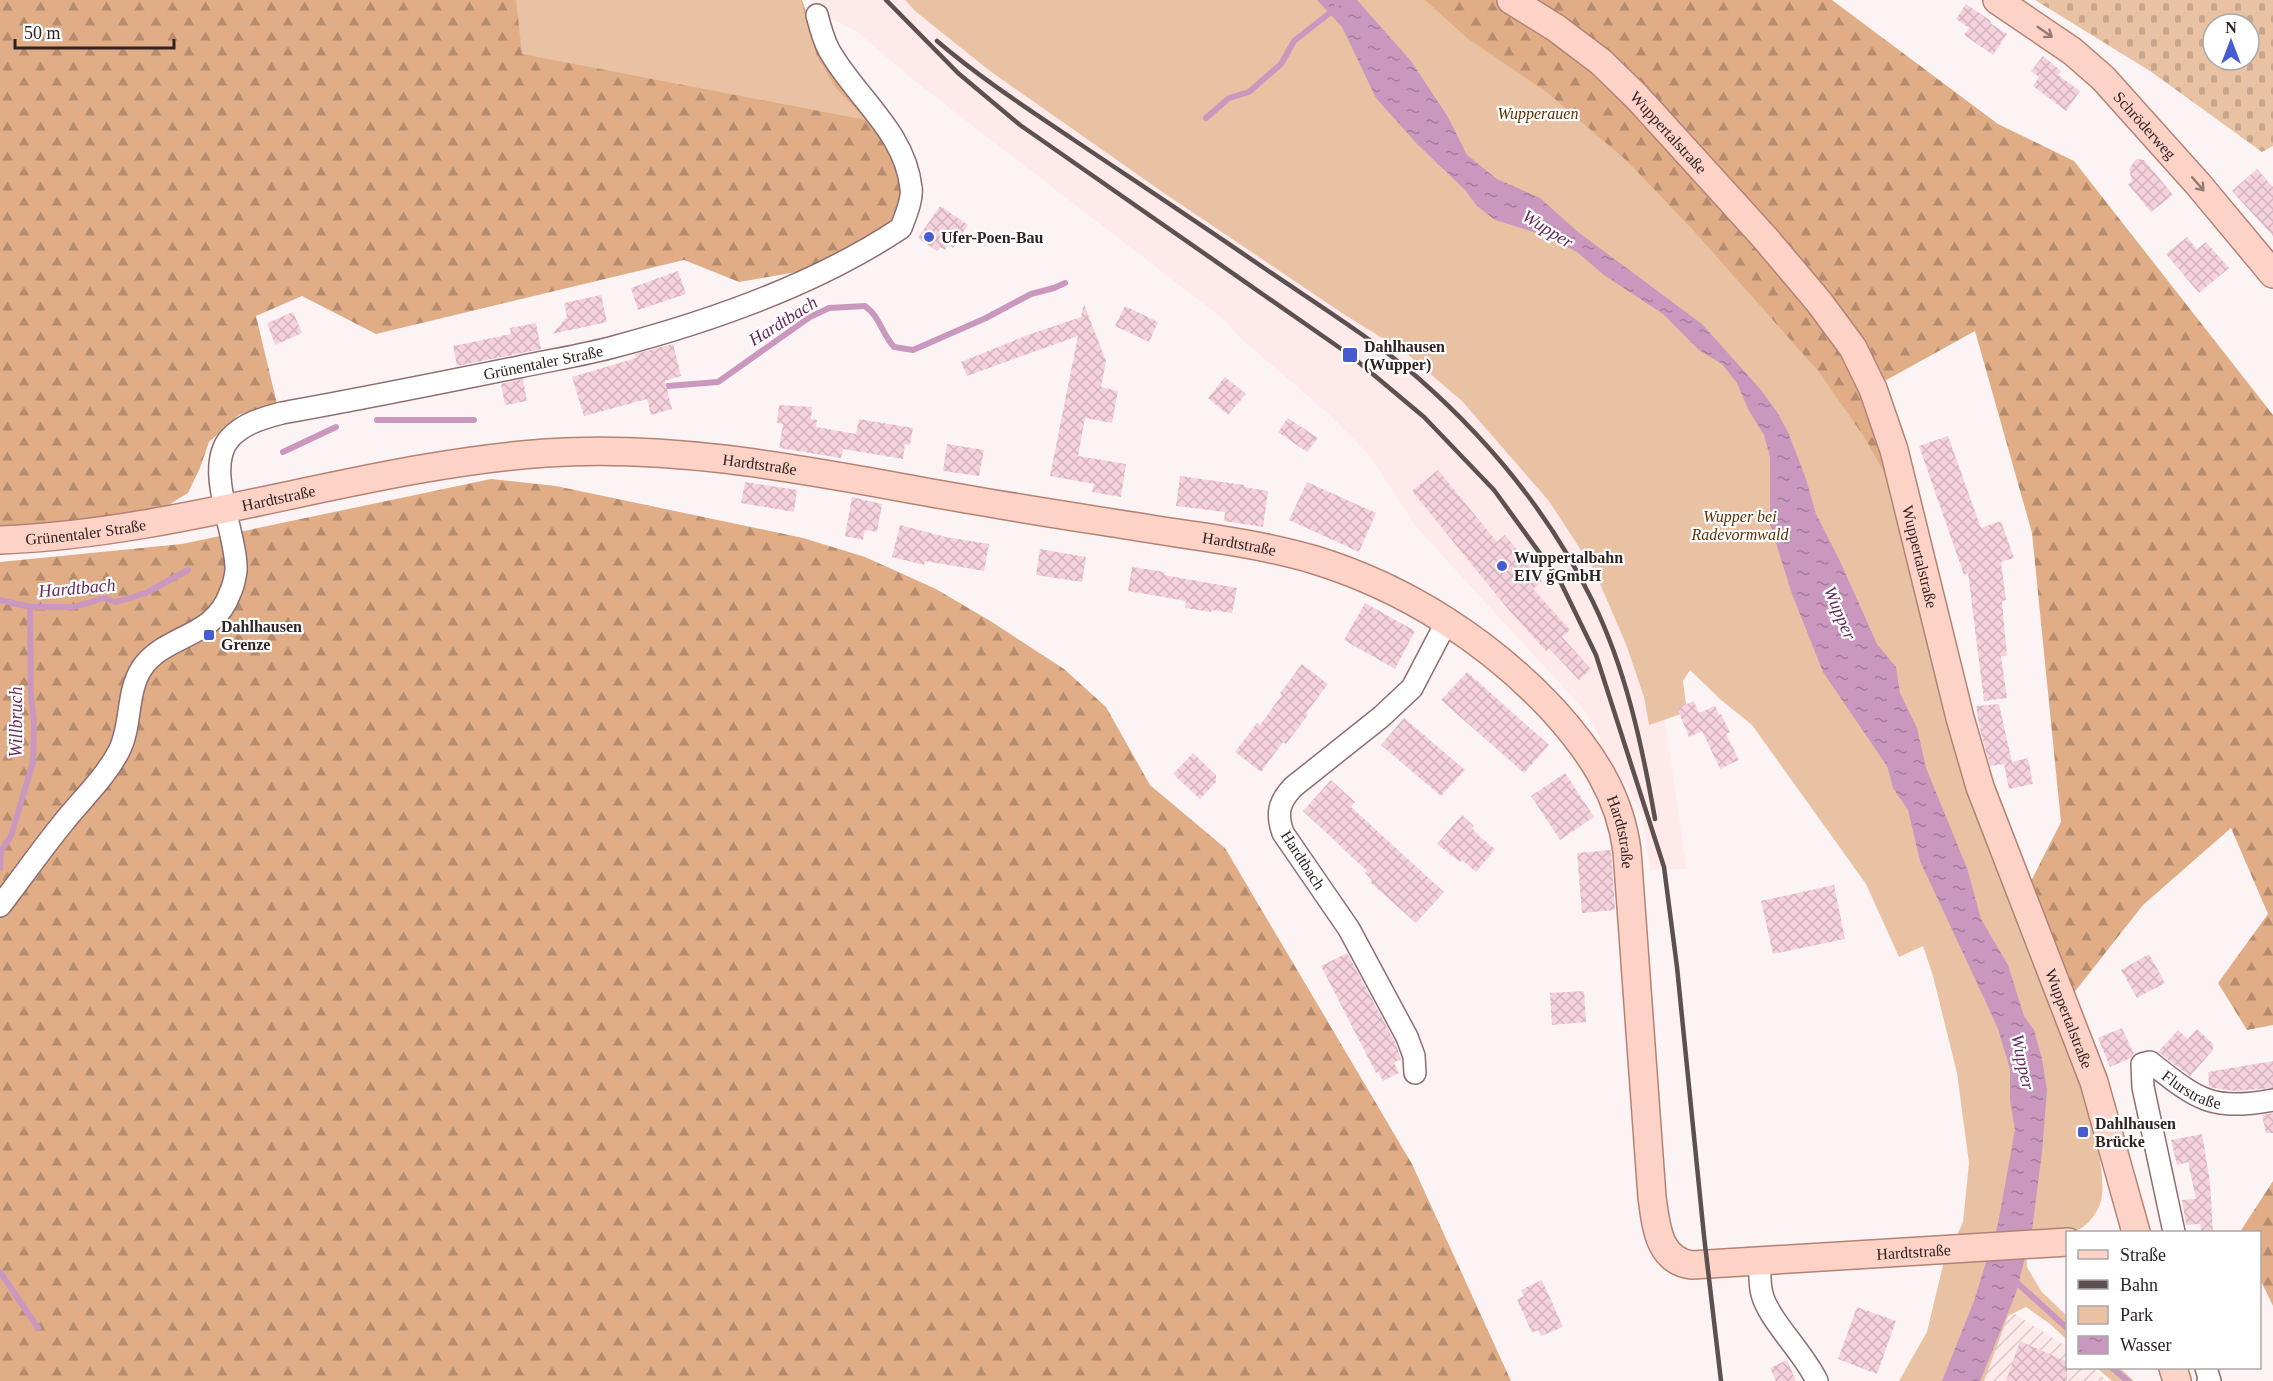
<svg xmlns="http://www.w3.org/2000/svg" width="2273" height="1381" viewBox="0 0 2273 1381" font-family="'Times New Roman',serif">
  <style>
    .built { fill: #feeaea }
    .industrial { fill: url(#industrial-furrows) }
    .forest { fill: url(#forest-firs) }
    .cemetery { fill: url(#cemetery-stones); fill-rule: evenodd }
    .park { fill: #e9c1a3 }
    .water { fill: url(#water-ripples) }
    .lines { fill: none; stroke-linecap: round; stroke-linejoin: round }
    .stream { stroke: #ca98bf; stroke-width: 6 }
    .building { fill: url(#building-cross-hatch) }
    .minor-casing { stroke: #8f6d6e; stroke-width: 24 }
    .major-casing { stroke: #b48275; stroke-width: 30 }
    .minor { stroke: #fff; stroke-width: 21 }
    .major { stroke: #fdd3c7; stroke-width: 27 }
    .rail { stroke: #5d5051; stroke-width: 4.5 }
    .oneway { stroke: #967a75 }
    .poi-dot { fill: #465cd0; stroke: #fff; stroke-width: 2 }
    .labels { text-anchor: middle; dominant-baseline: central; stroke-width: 4.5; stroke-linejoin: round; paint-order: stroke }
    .park-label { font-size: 16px; font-style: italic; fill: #5d2f00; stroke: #fff }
    .street-label { font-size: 16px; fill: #302223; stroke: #fff }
    .poi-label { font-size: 16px; font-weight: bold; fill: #302223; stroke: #fff; text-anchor: start }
    .water-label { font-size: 18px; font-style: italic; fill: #682c5e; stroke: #fff }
  </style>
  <defs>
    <pattern id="industrial-furrows" width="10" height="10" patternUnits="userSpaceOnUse" patternTransform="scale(1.5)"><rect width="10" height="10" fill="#feeaea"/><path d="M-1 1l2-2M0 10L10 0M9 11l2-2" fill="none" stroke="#dac8c8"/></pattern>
    <pattern id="forest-firs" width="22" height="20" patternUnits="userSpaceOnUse" patternTransform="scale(1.5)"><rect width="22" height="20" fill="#e0ad87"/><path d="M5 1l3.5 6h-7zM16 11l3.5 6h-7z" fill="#b68c6e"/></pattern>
    <pattern id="cemetery-stones" width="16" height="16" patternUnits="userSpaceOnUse" patternTransform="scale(1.5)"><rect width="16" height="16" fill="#e9c1a3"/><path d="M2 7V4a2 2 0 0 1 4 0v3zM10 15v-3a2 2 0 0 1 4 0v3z" fill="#c8a68c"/></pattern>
    <pattern id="water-ripples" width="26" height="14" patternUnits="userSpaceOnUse" patternTransform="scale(1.5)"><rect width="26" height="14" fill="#ca98bf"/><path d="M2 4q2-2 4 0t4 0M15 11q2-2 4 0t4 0" fill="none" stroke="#a47c9b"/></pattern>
    <pattern id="building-cross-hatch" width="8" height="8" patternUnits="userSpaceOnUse" patternTransform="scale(1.5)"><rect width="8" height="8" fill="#f5d1de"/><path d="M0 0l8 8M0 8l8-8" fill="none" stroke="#d2b3be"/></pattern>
  </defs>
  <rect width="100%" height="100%" fill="#fcf4f4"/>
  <path class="built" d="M813 0H949L1513 420 1659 682 1687 869 1650 870 1642 815 1625 782 1599 769 1600 738 1585 711 1417 528 1369 455 1329 414 1238 336 1222 318 917 83 856 31 837 21 817 15Z"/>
  <path class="industrial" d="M2009 1310 2067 1347 2068 1368H2093L2107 1381H1980Z"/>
  <path class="forest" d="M0 0H802L822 56 879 120 909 189 899 228 820 268 739 282 684 260 376 334 302 296 256 316 278 408 240 414 209 442 200 468 188 493 157 512 0 530Z
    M1358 0H1503L1554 32 1771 251 1753 252H1772L1867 390 1933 637Z
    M1516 0H1832L1998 124 2074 161 2273 415V1025L2247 1030 2218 983 2268 914 2231 828 2143 905 2069 999 2026 891 2061 822 2032 533 1975 331 1881 383 1782 252Z
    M491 479 556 486 803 538 865 557 936 589 992 622 1064 669 1106 707 1150 785 1225 848 1412 1164 1511 1381H0V562L182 544Z
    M2273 1181V1306L2260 1279V1232H2240Z"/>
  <path class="cemetery" d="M2035 0H2273V146L2262 152 2150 71ZM2213 24H2249V60H2213Z"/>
  <path class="park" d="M516 0H801L817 56 836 88 866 120 522 54Z
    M905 0H1425L1467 38 1548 93 1627 161 1693 230 1819 372 1865 438 1899 499 2090 1108C2094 1133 2105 1171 2102 1195 2101 1210 2087 1229 2072 1232 2058 1236 2041 1235 2026 1237L2027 1267 2041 1291 2067 1316V1340L2050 1324 2026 1307 2008 1316 1984 1381H1899L1927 1332 1943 1265 1963 1222 1969 1163 1957 1073 1933 976 1923 946 1899 957 1866 884 1752 725 1721 700 1690 670 1683 681 1687 712 1649 725 1644 697 1626 644 1594 570 1549 501 1462 401 1406 353 1342 313 1161 191 990 71 915 11Z
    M2097 1368H2120L2134 1381H2112Z"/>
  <path class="water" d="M1317 0H1357L1411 61 1448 117 1467 155 1497 179 1540 198 1578 232 1702 324 1761 390 1777 412 1788 432 1806 479 1816 514 1839 559 1877 644 1896 667 1900 693 1917 728 1926 768 1967 868 1981 919 2008 965 2024 1016 2034 1030 2042 1059 2047 1090 2042 1152 2032 1230 2016 1293 1980 1381H1942L1974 1301 1998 1224 2015 1130 2010 1100V1069L1998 1029 1983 996 1920 861 1908 810 1893 788 1887 766 1823 672 1792 594 1770 524V457L1764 435 1749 411 1737 383 1722 364 1699 350 1663 314 1604 275 1577 252 1544 235 1495 220 1477 206 1465 190 1416 143 1376 98 1342 27Z"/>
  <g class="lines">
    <path class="stream" d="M1206 118 1229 98 1249 92 1281 64 1294 41 1336 8
      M668 386 718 382 810 317 829 308 865 306C880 317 881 332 894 347L913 350 986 318 1031 294 1054 288 1065 283
      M377 420H474
      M283 452 336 427
      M0 600 30 607H74L104 598 116 602 146 593 188 570
      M0 868 1 851 11 836 33 762 34 723 31 696 30 607
      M0 1272 38 1328
      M2013 1279 2068 1329
      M2112 1368 2128 1381"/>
  </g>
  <path class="building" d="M1966 4 1991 21 1990 23 2007 34 1993 55 1964 35 1969 28 1956 19Z
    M2043 56 2061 71 2058 75 2080 91 2066 111 2033 86 2039 77 2031 71Z
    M2136 159 2144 160 2173 195 2151 212 2128 184 2132 181 2129 169Z
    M2257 169 2273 187V236L2232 191Z
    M940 206 968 225 953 248 948 245 945 250 940 247 937 251 918 238Z
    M2187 237 2197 249 2206 242 2229 268 2199 293 2166 254Z
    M678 271 686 294 638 310 631 288Z
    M601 295 607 322 552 334 567 317 564 303Z
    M1084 304 1106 361 1101 387 1118 391 1112 423 1085 418 1078 456 1126 464 1121 497 1092 492 1094 484 1050 476 1078 336 967 376 961 362 1028 335 1081 317Z
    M1125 306 1158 322 1149 342 1115 326Z
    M293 312 302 333 275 345 267 323Z
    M536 323 541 349 457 366 453 346 511 334 510 328Z
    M673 344 681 376 665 381 672 409 651 415 647 399 584 416 572 377 636 358 635 354Z
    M1225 377 1246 394 1228 415 1208 398Z
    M523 379 527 401 505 405 501 384Z
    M779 405 812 407 811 419 817 420 816 427 856 434 859 419 913 428 910 445 905 444 903 459 843 449 841 458 779 448 783 424 777 423Z
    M1288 418 1318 438 1307 452 1278 432Z
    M1948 436 1981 528 2001 521 2014 558 2001 562 2006 600 2002 601 2007 656H2001L2007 698 1984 701 1968 573 1964 575 1919 446Z
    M947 444 984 450 979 476 943 471Z
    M1438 470 1497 542 1505 535 1542 581 1533 589 1570 630 1562 637 1591 669 1579 680 1549 648 1546 651 1508 609 1412 491Z
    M1180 476 1244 485V487L1268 491 1263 527 1224 521 1225 512 1176 506Z
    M745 482 797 490 794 512 741 503Z
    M1307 482 1376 513 1359 552 1289 520Z
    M852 497 882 504 877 532 865 530 863 540 845 536Z
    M900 525 946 537 989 544 984 571 925 561 924 565 892 557Z
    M1040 549 1086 557 1082 582 1036 575Z
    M1132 567 1165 572 1164 575 1237 588 1232 613 1212 610 1211 612 1185 608 1186 601 1128 591Z
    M1365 603 1415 631 1395 669 1344 640Z
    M1302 664 1328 684 1306 713 1308 715 1286 744 1283 742 1261 772 1235 752 1257 723 1260 725 1282 695 1280 693Z
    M1467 672 1549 745 1524 773 1441 700Z
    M1694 701 1699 713 1715 706 1719 715 1721 714 1730 732 1726 734 1739 760 1720 769 1702 731 1689 737 1677 708Z
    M1999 704 2012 762 2028 758 2033 784 2009 789 2004 764 1990 766 1980 729 1976 706Z
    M1404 718 1465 770 1441 796 1381 745Z
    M1193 753 1216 775V782L1200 799 1173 774Z
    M1565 773 1594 817 1560 840 1531 796Z
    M1331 780 1355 802 1351 807 1444 892 1416 923 1370 882 1372 880 1365 873 1367 871 1303 811Z
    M1462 815 1474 826 1472 828 1479 836 1495 849 1476 872 1462 860 1460 862 1437 844Z
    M1611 850 1615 910 1582 913 1577 853Z
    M1834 885 1845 939 1773 954 1761 901Z
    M1347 953 1395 1042 1401 1059 1394 1063 1399 1073 1383 1081 1378 1072 1376 1073 1321 966Z
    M2149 954 2165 983 2137 998 2121 970Z
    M1584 991 1586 1022 1552 1025 1550 993Z
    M2122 1028 2134 1054 2131 1058 2110 1067 2098 1038Z
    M2197 1029 2213 1044V1050L2190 1076 2158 1052 2178 1030 2188 1039Z
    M2273 1061V1088L2235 1091 2209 1087 2208 1072Z
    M2273 1113V1133H2266L2262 1115Z
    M2202 1134 2210 1182 2213 1233H2202L2200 1224 2186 1225 2182 1200 2196 1199 2188 1162 2177 1165 2171 1140Z
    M1542 1280 1563 1327 1541 1336 1538 1330 1532 1333 1517 1299 1524 1296 1521 1290Z
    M1857 1307 1896 1321 1877 1374 1838 1359Z
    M2020 1341 2067 1362V1381H2006Z
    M1787 1360 1796 1381H1776L1770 1368Z"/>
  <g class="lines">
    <defs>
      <g id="minor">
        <path id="s1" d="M0 906C21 879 41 850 63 823 82 799 105 778 119 751 132 726 126 692 142 668 165 634 214 639 230 593 233 587 235 578 236 571 238 536 203 468 230 438 244 423 263 418 282 413 361 399 440 383 519 367 551 360 585 355 617 346 715 320 817 284 901 228 905 217 913 199 911 188 905 131 855 97 829 50 823 39 820 27 817 15"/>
        <path d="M1415 1073 1414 1056 1407 1037 1349 929 1283 833C1276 813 1279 802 1293 787L1381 717 1412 688 1447 621"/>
        <path id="s2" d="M2174 1232 2143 1087 2142 1064 2150 1062C2198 1100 2211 1111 2273 1100"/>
        <path d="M1760 1261C1760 1272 1759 1283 1762 1294 1768 1319 1804 1353 1817 1381"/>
        <path d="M2206 1368 2210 1381H2208"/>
      </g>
      <g id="major">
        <path id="s3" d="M1511 0 1556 28 1601 62 1637 97 1765 238 1819 302 1853 348 1873 389 1894 450 1960 718 1980 787 2094 1082 2136 1232"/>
        <path id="s4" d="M1997 0 2072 51 2103 78 2198 184 2273 274"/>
        <path id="s5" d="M0 540C185 533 362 466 546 453 689 443 832 476 972 500 1034 511 1095 520 1157 530 1210 538 1264 545 1315 560 1406 588 1490 642 1554 711 1591 752 1620 795 1627 851L1652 1197C1656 1225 1658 1261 1692 1265L2068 1242"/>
        <path d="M2173 1368 2177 1381"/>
      </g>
    </defs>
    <use href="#minor" class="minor-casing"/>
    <use href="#major" class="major-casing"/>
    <use href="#minor" class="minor"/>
    <use href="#major" class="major"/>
    <path class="rail" d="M886 0 958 73 1020 125 1350 355 1424 417 1494 490 1560 581 1596 655 1664 867 1677 967 1704 1236 1721 1381
      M937 41C979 77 1025 107 1071 138 1135 181 1200 224 1264 268 1315 303 1369 336 1417 377 1489 440 1551 516 1593 602 1626 670 1642 745 1655 819"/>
  </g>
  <defs><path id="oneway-shaft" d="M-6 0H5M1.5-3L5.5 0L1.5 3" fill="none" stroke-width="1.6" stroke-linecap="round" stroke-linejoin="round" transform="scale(1.5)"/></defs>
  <g class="oneway">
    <use href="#oneway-shaft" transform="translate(2045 32) rotate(35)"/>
    <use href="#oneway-shaft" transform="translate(2198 184) rotate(49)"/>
  </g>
  <g class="poi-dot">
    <circle cx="929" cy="237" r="6"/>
    <rect x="1342" y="347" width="16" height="16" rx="3"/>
    <circle cx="1502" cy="566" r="6"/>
    <rect x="203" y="629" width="12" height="12" rx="3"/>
    <rect x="2077" y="1126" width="12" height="12" rx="3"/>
  </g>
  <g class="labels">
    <g class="park-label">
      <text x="1538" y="113">Wupperauen</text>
      <text x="1740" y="516">Wupper bei<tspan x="1740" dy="18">Radevormwald</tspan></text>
    </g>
    <g class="street-label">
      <text stroke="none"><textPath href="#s4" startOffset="195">Schröderweg</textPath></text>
      <text stroke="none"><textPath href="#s3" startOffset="207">Wuppertalstraße</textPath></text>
      <text stroke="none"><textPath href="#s1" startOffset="885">Grünentaler Straße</textPath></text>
      <text stroke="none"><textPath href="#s5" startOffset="768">Hardtstraße</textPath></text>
      <text stroke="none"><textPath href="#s5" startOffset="282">Hardtstraße</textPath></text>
      <text stroke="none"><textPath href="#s5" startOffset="86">Grünentaler Straße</textPath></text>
      <text stroke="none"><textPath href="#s5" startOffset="1254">Hardtstraße</textPath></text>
      <text stroke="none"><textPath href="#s3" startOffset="711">Wuppertalstraße</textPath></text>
      <text stroke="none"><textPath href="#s5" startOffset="1758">Hardtstraße</textPath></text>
      <text transform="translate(1303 860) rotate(57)">Hardtbach</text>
      <text stroke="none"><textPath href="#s3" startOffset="1197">Wuppertalstraße</textPath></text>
      <text stroke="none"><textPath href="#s2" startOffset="230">Flurstraße</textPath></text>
      <text stroke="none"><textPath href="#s5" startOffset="2433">Hardtstraße</textPath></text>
    </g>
    <g class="poi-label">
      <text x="941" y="237">Ufer-Poen-Bau</text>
      <text x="1364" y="346">Dahlhausen<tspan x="1364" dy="18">(Wupper)</tspan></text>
      <text x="1514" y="557">Wuppertalbahn<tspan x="1514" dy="18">EIV gGmbH</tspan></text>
      <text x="221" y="626">Dahlhausen<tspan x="221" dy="18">Grenze</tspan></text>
      <text x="2095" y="1123">Dahlhausen<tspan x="2095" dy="18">Brücke</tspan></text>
    </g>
    <g class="water-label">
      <text transform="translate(1548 229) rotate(32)">Wupper</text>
      <text transform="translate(783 321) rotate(-32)">Hardtbach</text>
      <text transform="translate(77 588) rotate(-5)">Hardtbach</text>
      <text transform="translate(1840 613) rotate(67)">Wupper</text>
      <text transform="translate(16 722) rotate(-90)">Willbruch</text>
      <text transform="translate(2023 1062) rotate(78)">Wupper</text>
    </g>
  </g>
  <rect x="2066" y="1231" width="195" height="138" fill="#ffffff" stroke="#aca7a7" stroke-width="1.5"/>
  <rect x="2078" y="1250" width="30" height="9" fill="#fdd3c7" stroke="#aca7a7" stroke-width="1.5"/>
  <text x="2120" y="1261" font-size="18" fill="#302223">Straße</text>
  <rect x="2078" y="1280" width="30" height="9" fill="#5d5051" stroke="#aca7a7" stroke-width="1.5"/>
  <text x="2120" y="1291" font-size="18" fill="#302223">Bahn</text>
  <rect x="2078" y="1306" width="30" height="18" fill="#e9c1a3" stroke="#aca7a7" stroke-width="1.5"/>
  <text x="2120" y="1321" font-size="18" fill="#302223">Park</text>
  <rect x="2078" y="1336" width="30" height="18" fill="url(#water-ripples)" stroke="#aca7a7" stroke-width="1.5"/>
  <text x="2120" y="1351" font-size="18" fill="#302223">Wasser</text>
  <g transform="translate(2231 42)"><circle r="28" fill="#ffffff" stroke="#aca7a7" stroke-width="1.5"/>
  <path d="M0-4.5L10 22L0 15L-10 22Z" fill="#465cd0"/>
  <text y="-9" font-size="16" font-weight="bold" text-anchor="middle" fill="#302223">N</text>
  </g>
  <path d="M15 39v9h159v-9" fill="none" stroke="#302223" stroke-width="3"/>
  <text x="24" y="39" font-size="18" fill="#302223" stroke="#ffffff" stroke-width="4.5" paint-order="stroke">50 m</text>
</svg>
